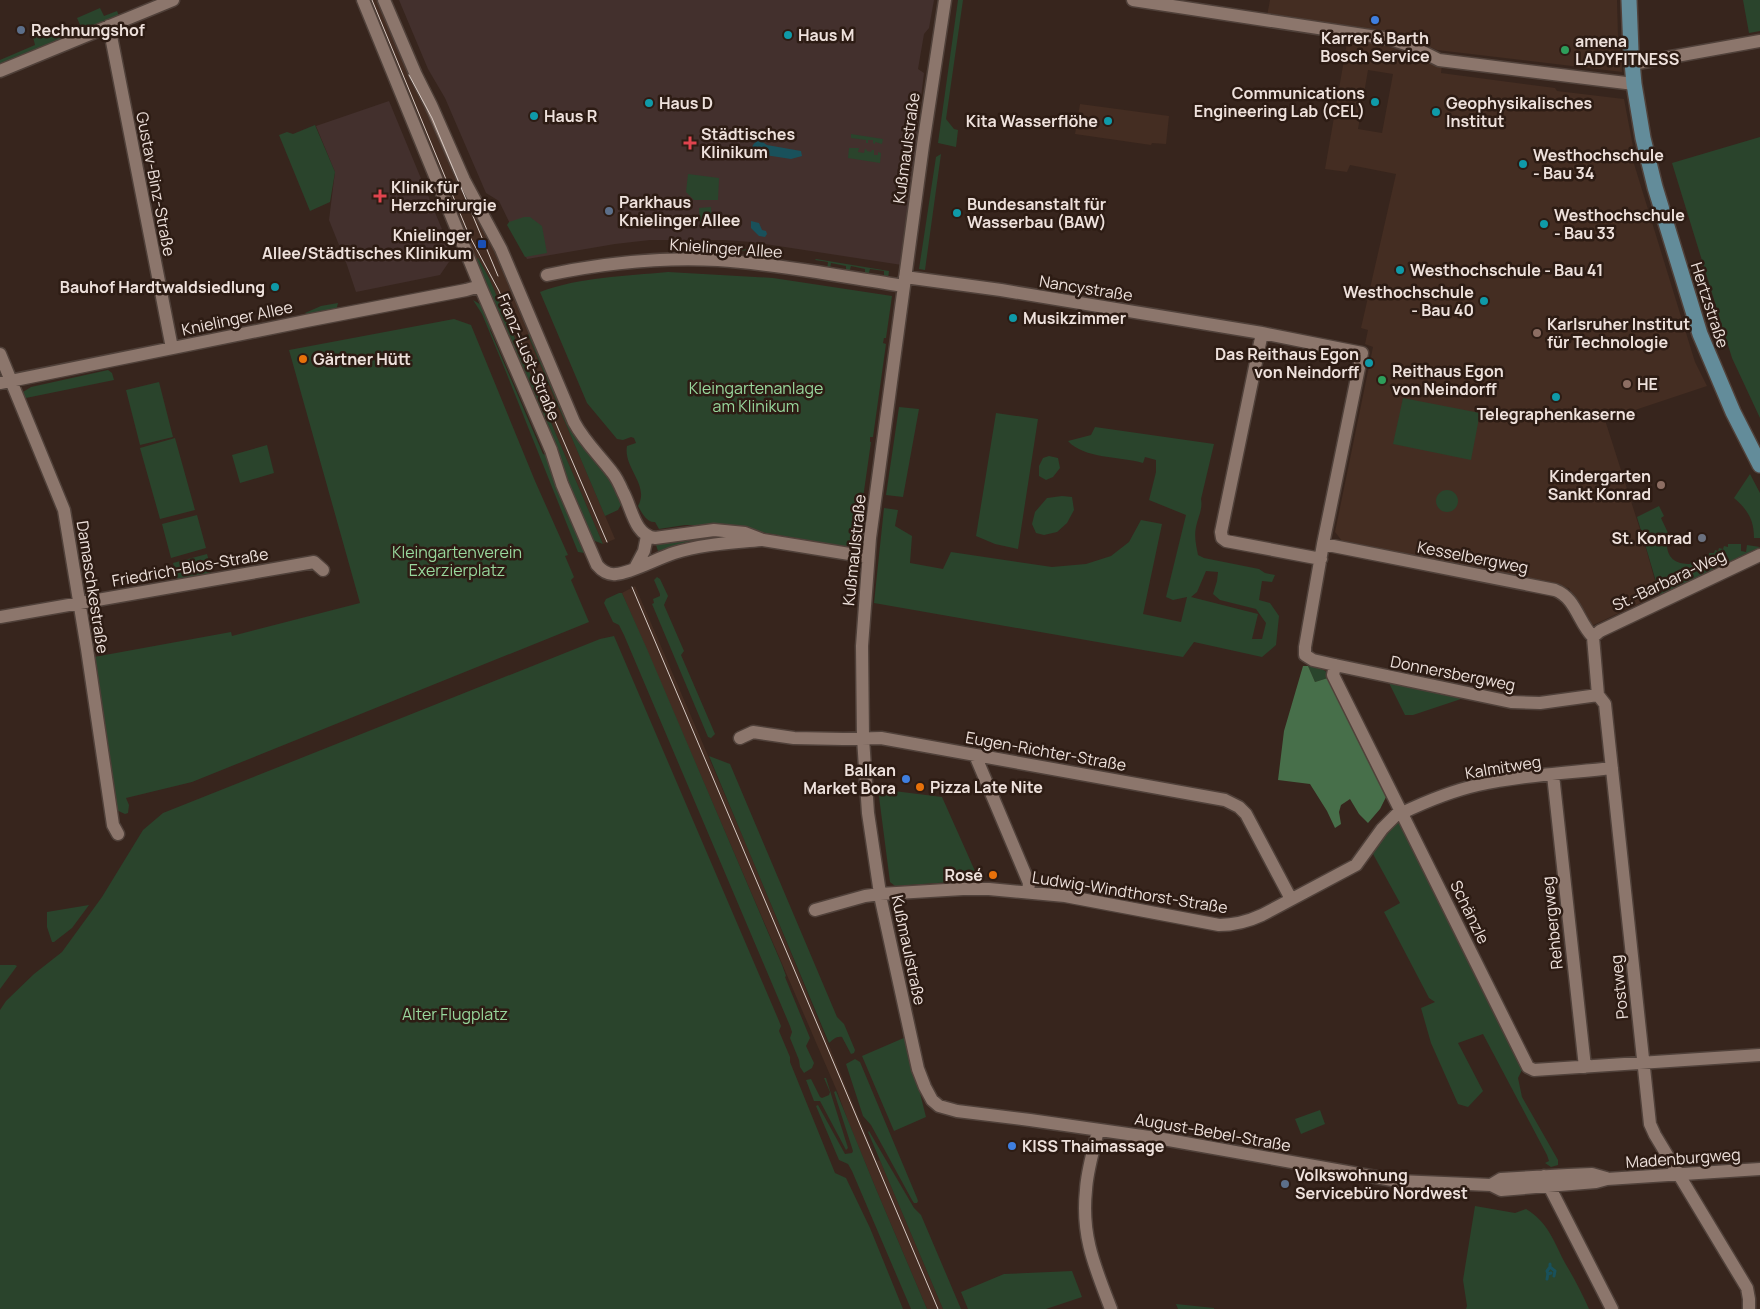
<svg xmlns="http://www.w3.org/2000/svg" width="1760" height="1309" viewBox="0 0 1760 1309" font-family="Manrope,sans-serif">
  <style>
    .built { fill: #442d22; fill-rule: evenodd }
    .medical { fill: #43302d }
    .green { fill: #2a442c; fill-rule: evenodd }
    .forest { fill: #476f4a }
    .water { fill: #19515b }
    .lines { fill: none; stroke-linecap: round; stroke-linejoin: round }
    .stream { stroke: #19515b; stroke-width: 3 }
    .minor-casing { stroke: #50413a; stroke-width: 15 }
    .major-casing { stroke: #50413a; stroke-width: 18 }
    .minor { stroke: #8c766c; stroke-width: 12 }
    .major { stroke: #638c9a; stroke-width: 15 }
    .tram { stroke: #d7cac4; stroke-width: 1 }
    .shop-dot { fill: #3f7fe0; stroke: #2d1c14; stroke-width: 2 }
    .service-dot { fill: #5c6f8a; stroke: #2d1c14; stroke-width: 2 }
    .culture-dot { fill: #0f9aa8; stroke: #2d1c14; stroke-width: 2 }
    .leisure-dot { fill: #2e9e5b; stroke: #2d1c14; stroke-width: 2 }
    .health-dot { fill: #e0444e; stroke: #2d1c14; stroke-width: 2 }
    .transit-dot { fill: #1a4fb4; stroke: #2d1c14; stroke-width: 2 }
    .education-dot { fill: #8d6e63; stroke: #2d1c14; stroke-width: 2 }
    .food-dot { fill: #e8710a; stroke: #2d1c14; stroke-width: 2 }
    .worship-dot { fill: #6b7280; stroke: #2d1c14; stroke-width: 2 }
    .labels { text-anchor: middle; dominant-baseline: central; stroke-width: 5; stroke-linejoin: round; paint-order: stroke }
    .poi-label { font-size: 16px; font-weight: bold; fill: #eee1dc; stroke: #2d1c14; text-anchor: start }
    .street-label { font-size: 16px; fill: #eee1dc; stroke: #2d1c14 }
    .park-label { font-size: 16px; fill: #98d79c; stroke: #2d1c14 }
  </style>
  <rect width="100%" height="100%" fill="#37251d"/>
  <path class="built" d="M368 0H380L497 250 494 251 530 334 528 335 615 539 603 544 489 278 478 259 476 260 421 133 424 131Z
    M1270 0H1617L1618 38 1621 39 1622 72 1437 50 1411 39 1267 16Z
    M1348 37 1392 44 1442 65 1441 73 1555 88 1557 91 1624 99 1634 152 1631 154 1695 362 1707 386 1605 420 1645 545 1657 588 1643 596 1645 601 1589 627 1569 588 1342 541 1335 532 1373 347 1365 344 1368 330 1361 328 1396 174 1350 165 1347 172 1325 169ZM1368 70 1393 74 1382 133 1358 129Z
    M1080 104 1169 116 1166 144 1152 143 1151 145 1075 134Z
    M635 586 746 844 854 1106 877 1161 880 1160 943 1309H927L876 1189 848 1121 837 1091 622 593Z"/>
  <path class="medical" d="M399 0H934L929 28 924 34 918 69 924 73 918 121 915 160 902 265 752 242 723 240H650L615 244 527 259 499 201 486 193 445 98 428 69Z
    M389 101 453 256 440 275 356 292 347 265 329 220 335 172 316 126Z"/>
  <path class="green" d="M958 0H963L946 119 954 129 958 130 956 147 938 143Z
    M1743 0H1760V31L1749 33Z
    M100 8 104 16 117 11 119 16 0 65V60L35 45 33 37 54 28 58 36 81 27 77 18Z
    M315 125 335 172 330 202 310 211 279 135 287 132 293 134Z
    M851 134 883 139 882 144 875 142V144L873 143V140H868V143H866V140L851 138Z
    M1760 137V418L1732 358 1672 163Z
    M849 148H859L858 152 864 153 865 149H866L867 151 871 152 872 150H874V155H878V152L881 153 880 163 848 158Z
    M941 154 925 270 919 269 936 157Z
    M688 174 719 178 718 200H694L686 192Z
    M711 207 712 223H709V225L700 224 699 208Z
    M524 217H530L542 226 547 253 525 257 507 225 509 222Z
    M721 247 774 252 773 260H770L771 253 755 251 754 258H750L751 251 736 250 735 256 727 255Z
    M497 250C535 335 576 420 623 501L618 510 605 516 528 335 530 333 494 251Z
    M478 258 489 278 603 544 595 541 590 536 516 355 484 280 475 262Z
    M816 259 889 271 888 279 884 278V271L870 269 868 276 865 275V269L851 266 849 273 846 272V266L831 263 830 269H827L828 262 815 260Z
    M668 272 773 278 892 296 886 338H884L883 343 886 344 873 437H870V442H871L858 533H856L855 536 858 537 857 543 854 548 719 525H685L659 529 655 522C647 523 642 513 638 506 650 485 623 468 627 446L636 443 634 438 631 437 623 440 617 439 587 403 540 292C580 277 625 276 668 272Z
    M473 300 483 306 494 326 490 330 543 454 546 455 585 553 578 552 506 372 482 314Z
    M338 303 336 311 309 316 305 313 321 306Z
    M454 319 471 325 535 481 568 555 565 556 574 577 571 580 589 622 192 782 126 798 129 805 128 813 125 814 114 809 94 657 231 632 232 636 360 603 289 350Z
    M108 370 112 373 114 380 21 399 23 392 31 387Z
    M159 382 173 437 140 445 126 390Z
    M1403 398 1480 413 1471 460 1393 444Z
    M899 407 919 409 903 497 886 495Z
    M996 413 1038 419 1018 549 995 544 976 536Z
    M1095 427 1214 444 1201 499C1203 509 1198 517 1196 527 1194 536 1196 545 1198 555L1204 558 1259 569 1265 573 1275 575 1272 582 1262 581 1259 600 1270 603 1279 616 1276 645 1262 657 1194 642 1183 657 874 603 884 508 898 510 895 526 912 536 910 563 943 569 951 552 1052 567 1086 564 1111 556 1129 542 1141 520 1162 524 1143 614 1181 622 1187 597 1173 600 1166 597 1186 515 1149 500 1156 472V460L1145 457 1143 463C1120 456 1084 459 1068 441L1091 435ZM1206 571 1218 572 1217 581 1213 594 1220 600 1256 609 1266 623 1262 639H1252L1258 614 1191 597 1197 592Z
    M175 438 195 510 160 519 140 448Z
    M267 445 274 473 240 483 232 455Z
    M1049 456 1058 458 1060 468 1053 477 1046 480 1039 476V466L1043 458Z
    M1750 474 1760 493V538H1754C1754 520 1748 510 1734 498Z
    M1436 501a11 11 0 1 1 22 0a11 11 0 1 1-22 0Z
    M1062 496 1072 497 1074 510 1067 523 1057 532 1044 535 1036 533 1032 524 1035 512 1047 498Z
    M1659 506 1664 516 1661 518 1668 533 1667 534C1669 539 1667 541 1667 546 1668 560 1678 564 1690 564V562H1695V560H1699L1700 557 1704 558 1705 555 1709 556V553H1714L1715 550 1718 551 1719 548 1723 549 1724 546 1728 547V544H1741V551L1746 552 1747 545 1760 547 1660 595 1637 517Z
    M197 515 206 548 171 558 162 524Z
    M708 535 722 537 687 542 658 551 656 545Z
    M207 554 212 572 208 573 209 575 178 581 173 563Z
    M657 577 660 579 668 596 664 605 684 651 681 655 715 734 711 738 708 737 652 604 654 603 653 599 660 596V594L654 580Z
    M619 593H622L647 649 782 965 786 976 785 977 810 1038 806 1046 814 1063 812 1068 804 1073 800 1067 799 1060 790 1038 792 1032 790 1026 624 635 619 625 613 622 604 603 606 599Z
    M614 636 779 1021 781 1026 779 1031 790 1057V1062L835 1173 846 1178 870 1228 903 1309H0V1010L6 1001 34 974 62 952 102 897 143 830 163 813 600 639Z
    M1308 666C1317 667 1326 669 1331 677L1315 682Z
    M1388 681 1462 695 1461 699 1413 715H1405Z
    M709 756 730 764 837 1017 844 1024 855 1050 854 1053 851 1054 842 1037C836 1036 833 1040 829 1043Z
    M878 789 942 797 979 880 895 886 890 882Z
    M1397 822 1401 823 1522 1070 1518 1078 1522 1097 1558 1160V1165L1551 1167 1545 1163 1549 1161 1547 1155 1483 1034 1458 1043 1483 1091 1468 1107 1458 1104 1431 1043 1421 1008 1435 1002 1429 998 1384 912 1400 903 1373 854 1384 836Z
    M89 905 72 928 54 942H52L47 927V912Z
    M0 965H15L17 966 0 989Z
    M906 1037 926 1117 894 1131 862 1056Z
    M855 1059 860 1062 917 1198 918 1201 917 1203H914L912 1200 871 1125 863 1116 846 1064Z
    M824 1078H826L848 1148 846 1150 820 1101H814L806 1080 811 1079 820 1097 822 1098 829 1095 830 1092Z
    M836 1091 876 1189 927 1309H911L852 1171 848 1164 839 1160 816 1106 818 1105 845 1154 852 1153 853 1151 834 1092Z
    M1320 1110 1325 1124 1301 1134 1295 1119Z
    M869 1131 914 1208 921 1215 961 1309H943L868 1132Z
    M1475 1206 1515 1213 1526 1209C1548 1222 1554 1242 1565 1263 1574 1278 1582 1293 1589 1309H1466L1467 1306 1463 1280Z
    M1072 1271 1082 1297 1046 1309H968L961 1292 1004 1274Z
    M1176 1304 1214 1308V1309H1178Z"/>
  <path class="forest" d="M1303 666H1308L1315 682 1331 677 1387 795 1380 809 1368 823 1359 814 1350 799 1341 805 1339 812 1341 824 1335 828 1327 811 1310 784 1278 780 1284 731Z"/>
  <path class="water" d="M760 140 767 145 801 151 802 156 791 159 765 155 756 157 753 155C750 148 753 142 760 140Z
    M751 221 759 223 762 230 766 231 767 234 765 237 759 236 751 228Z"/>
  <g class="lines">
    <path class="stream" d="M1550 1264V1267L1555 1271 1554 1276
      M1550 1267 1547 1271 1548 1274 1551 1273
      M1547 1279 1548 1273"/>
    <defs>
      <path id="minor" d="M363 0 480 286 551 450 562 484 597 565C602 571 608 575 616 574 631 573 658 558 674 553 702 544 731 543 761 540
        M384 0 416 75 431 105 464 180 501 249 574 422C584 441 599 455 612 472 617 478 620 485 623 492 632 508 634 535 655 538L714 530 745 533 763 540 868 557
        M945 0 923 145 870 538 862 646 863 738 868 813 881 900 918 1069 925 1087 932 1100 939 1106 957 1111 1030 1120 1163 1139 1398 1181 1491 1185 1501 1190 1596 1182 1607 1179 1760 1169
        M1133 0 1390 39 1409 45 1439 60 1634 84
        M109 26 172 348
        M1632 64 1760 41
        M0 71 173 0
        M547 275C603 263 661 257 718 260 751 262 784 267 817 272 846 277 875 281 903 286
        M905 277 1001 290 1262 333 1362 353 1323 544 1305 647V655L1313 660 1335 665 1511 702 1540 703 1598 695
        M1262 333 1221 532 1222 538 1226 541 1321 559
        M0 354 64 510 87 649 113 825 118 834
        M0 383 306 321 466 290 480 286
        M1323 544 1555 590C1576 598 1578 622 1593 637
        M635 568 644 551 647 536
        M0 617 314 562 323 570
        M1593 637 1598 695 1605 704 1650 1124 1655 1135 1747 1288 1749 1299V1309
        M1593 637 1600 631 1760 555
        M1335 665 1333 675 1528 1067 1534 1070 1760 1055
        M740 738 753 732 794 738 843 739 881 738 1225 800 1239 807 1246 814 1291 899
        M975 755 1029 883 1028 892
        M1553 775 1585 1067
        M1402 813C1427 801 1452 791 1478 785 1522 775 1568 773 1612 768
        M815 910 865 896 880 894 963 889H989L1065 896 1219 925C1235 925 1247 922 1262 915L1356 865 1382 829 1401 810
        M1098 1130C1094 1149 1087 1170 1086 1190 1081 1236 1095 1267 1111 1309
        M1544 1176 1612 1309
        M1491 1185 1501 1179 1568 1175 1592 1174 1606 1178"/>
      <path id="major" d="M1629 0 1631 51 1634 84 1643 138 1655 187 1700 334 1733 412 1760 465"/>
    </defs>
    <use href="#minor" class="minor-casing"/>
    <use href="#major" class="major-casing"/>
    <use href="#minor" class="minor"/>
    <use href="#major" class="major"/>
    <path class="tram" d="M372 0 469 235 499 291 607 542
      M409 75 432 118 498 276
      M632 587 938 1309"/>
  </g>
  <g class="shop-dot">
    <circle cx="1375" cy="20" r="5"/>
    <circle cx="906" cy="779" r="5"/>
    <circle cx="1012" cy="1146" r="5"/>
  </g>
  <g class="service-dot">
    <circle cx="21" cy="30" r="5"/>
    <circle cx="609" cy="211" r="5"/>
    <circle cx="1285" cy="1184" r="5"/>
  </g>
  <g class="culture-dot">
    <circle cx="788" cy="35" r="5"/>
    <circle cx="1375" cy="102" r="5"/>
    <circle cx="649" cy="103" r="5"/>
    <circle cx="1436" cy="112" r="5"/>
    <circle cx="534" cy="116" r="5"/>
    <circle cx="1108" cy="121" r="5"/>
    <circle cx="1523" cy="164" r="5"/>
    <circle cx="957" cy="213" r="5"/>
    <circle cx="1544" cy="224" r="5"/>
    <circle cx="1400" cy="270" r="5"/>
    <circle cx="275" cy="287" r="5"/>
    <circle cx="1484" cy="301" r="5"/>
    <circle cx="1013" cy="318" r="5"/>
    <circle cx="1369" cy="363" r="5"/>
    <circle cx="1556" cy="397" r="5"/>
  </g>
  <g class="leisure-dot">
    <circle cx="1565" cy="50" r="5"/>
    <circle cx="1382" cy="380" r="5"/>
  </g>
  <g class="health-dot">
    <path d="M687.5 135.5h5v5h5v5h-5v5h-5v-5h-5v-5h5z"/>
    <path d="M377.5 188.5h5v5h5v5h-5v5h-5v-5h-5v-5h5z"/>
  </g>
  <rect class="transit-dot" x="477" y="239" width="10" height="10" rx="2.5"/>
  <g class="education-dot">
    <circle cx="1537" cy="333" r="5"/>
    <circle cx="1627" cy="384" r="5"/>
    <circle cx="1661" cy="485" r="5"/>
  </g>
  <g class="food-dot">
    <circle cx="303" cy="359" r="5"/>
    <circle cx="920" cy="787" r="5"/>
    <circle cx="993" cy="875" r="5"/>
  </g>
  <circle class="worship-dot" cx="1702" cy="538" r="5"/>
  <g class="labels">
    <g class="poi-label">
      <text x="31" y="30">Rechnungshof</text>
      <text x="798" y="35">Haus M</text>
      <text x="1375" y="38" text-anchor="middle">Karrer &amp; Barth<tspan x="1375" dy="18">Bosch Service</tspan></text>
      <text x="1575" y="41">amena<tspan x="1575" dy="18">LADYFITNESS</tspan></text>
      <text x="1365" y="93" text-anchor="end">Communications<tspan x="1365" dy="18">Engineering Lab (CEL)</tspan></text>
      <text x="659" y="103">Haus D</text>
      <text x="1446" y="103">Geophysikalisches<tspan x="1446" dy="18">Institut</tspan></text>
      <text x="544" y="116">Haus R</text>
      <text x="1098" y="121" text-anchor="end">Kita Wasserflöhe</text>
      <text x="701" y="134">Städtisches<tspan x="701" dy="18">Klinikum</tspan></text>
      <text x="1533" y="155">Westhochschule<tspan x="1533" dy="18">- Bau 34</tspan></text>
      <text x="391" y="187">Klinik für<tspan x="391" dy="18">Herzchirurgie</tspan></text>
      <text x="619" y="202">Parkhaus<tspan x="619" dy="18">Knielinger Allee</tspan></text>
      <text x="967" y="204">Bundesanstalt für<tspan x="967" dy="18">Wasserbau (BAW)</tspan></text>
      <text x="1554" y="215">Westhochschule<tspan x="1554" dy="18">- Bau 33</tspan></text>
      <text x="472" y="235" text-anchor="end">Knielinger<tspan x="472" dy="18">Allee/Städtisches Klinikum</tspan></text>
      <text x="1410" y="270">Westhochschule - Bau 41</text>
      <text x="265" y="287" text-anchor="end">Bauhof Hardtwaldsiedlung</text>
      <text x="1474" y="292" text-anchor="end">Westhochschule<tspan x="1474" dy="18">- Bau 40</tspan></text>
      <text x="1023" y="318">Musikzimmer</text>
      <text x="1547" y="324">Karlsruher Institut<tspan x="1547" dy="18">für Technologie</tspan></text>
      <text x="1359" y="354" text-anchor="end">Das Reithaus Egon<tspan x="1359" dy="18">von Neindorff</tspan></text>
      <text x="313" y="359">Gärtner Hütt</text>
      <text x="1392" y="371">Reithaus Egon<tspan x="1392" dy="18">von Neindorff</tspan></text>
      <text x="1637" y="384">HE</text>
      <text x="1556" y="414" text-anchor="middle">Telegraphenkaserne</text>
      <text x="1651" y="476" text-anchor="end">Kindergarten<tspan x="1651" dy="18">Sankt Konrad</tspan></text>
      <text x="1692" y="538" text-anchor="end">St. Konrad</text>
      <text x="896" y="770" text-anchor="end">Balkan<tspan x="896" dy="18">Market Bora</tspan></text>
      <text x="930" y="787">Pizza Late Nite</text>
      <text x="983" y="875" text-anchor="end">Rosé</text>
      <text x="1022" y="1146">KISS Thaimassage</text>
      <text x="1295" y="1175">Volkswohnung<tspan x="1295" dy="18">Servicebüro Nordwest</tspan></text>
    </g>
    <g class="street-label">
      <text transform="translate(906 148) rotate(-82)">Kußmaulstraße</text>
      <text transform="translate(156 184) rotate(79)">Gustav-Binz-Straße</text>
      <text transform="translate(726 248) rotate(4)">Knielinger Allee</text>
      <text transform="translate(1086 288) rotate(9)">Nancystraße</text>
      <text transform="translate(1710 305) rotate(72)">Hertzstraße</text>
      <text transform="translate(237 318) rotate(-12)">Knielinger Allee</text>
      <text transform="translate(529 357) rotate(67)">Franz-Lust-Straße</text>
      <text transform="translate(854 550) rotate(-84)">Kußmaulstraße</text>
      <text transform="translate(1473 557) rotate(11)">Kesselbergweg</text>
      <text transform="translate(190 567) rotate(-10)">Friedrich-Blos-Straße</text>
      <text transform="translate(1669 580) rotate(-25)">St.-Barbara-Weg</text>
      <text transform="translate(93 587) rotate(81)">Damaschkestraße</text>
      <text transform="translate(1453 673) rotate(11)">Donnersbergweg</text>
      <text transform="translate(1046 751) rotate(10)">Eugen-Richter-Straße</text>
      <text transform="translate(1503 767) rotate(-9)">Kalmitweg</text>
      <text transform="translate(1130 892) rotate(9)">Ludwig-Windthorst-Straße</text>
      <text transform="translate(1470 912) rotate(64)">Schänzle</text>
      <text transform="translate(1552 923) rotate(-96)">Rehbergweg</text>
      <text transform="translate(909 950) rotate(78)">Kußmaulstraße</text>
      <text transform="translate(1619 987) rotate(-96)">Postweg</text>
      <text transform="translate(1213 1132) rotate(10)">August-Bebel-Straße</text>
      <text transform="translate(1683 1158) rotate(-4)">Madenburgweg</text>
    </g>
    <g class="park-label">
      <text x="756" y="388">Kleingartenanlage<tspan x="756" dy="18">am Klinikum</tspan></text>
      <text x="457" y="552">Kleingartenverein<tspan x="457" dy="18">Exerzierplatz</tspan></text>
      <text x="455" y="1014">Alter Flugplatz</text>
    </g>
  </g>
</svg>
